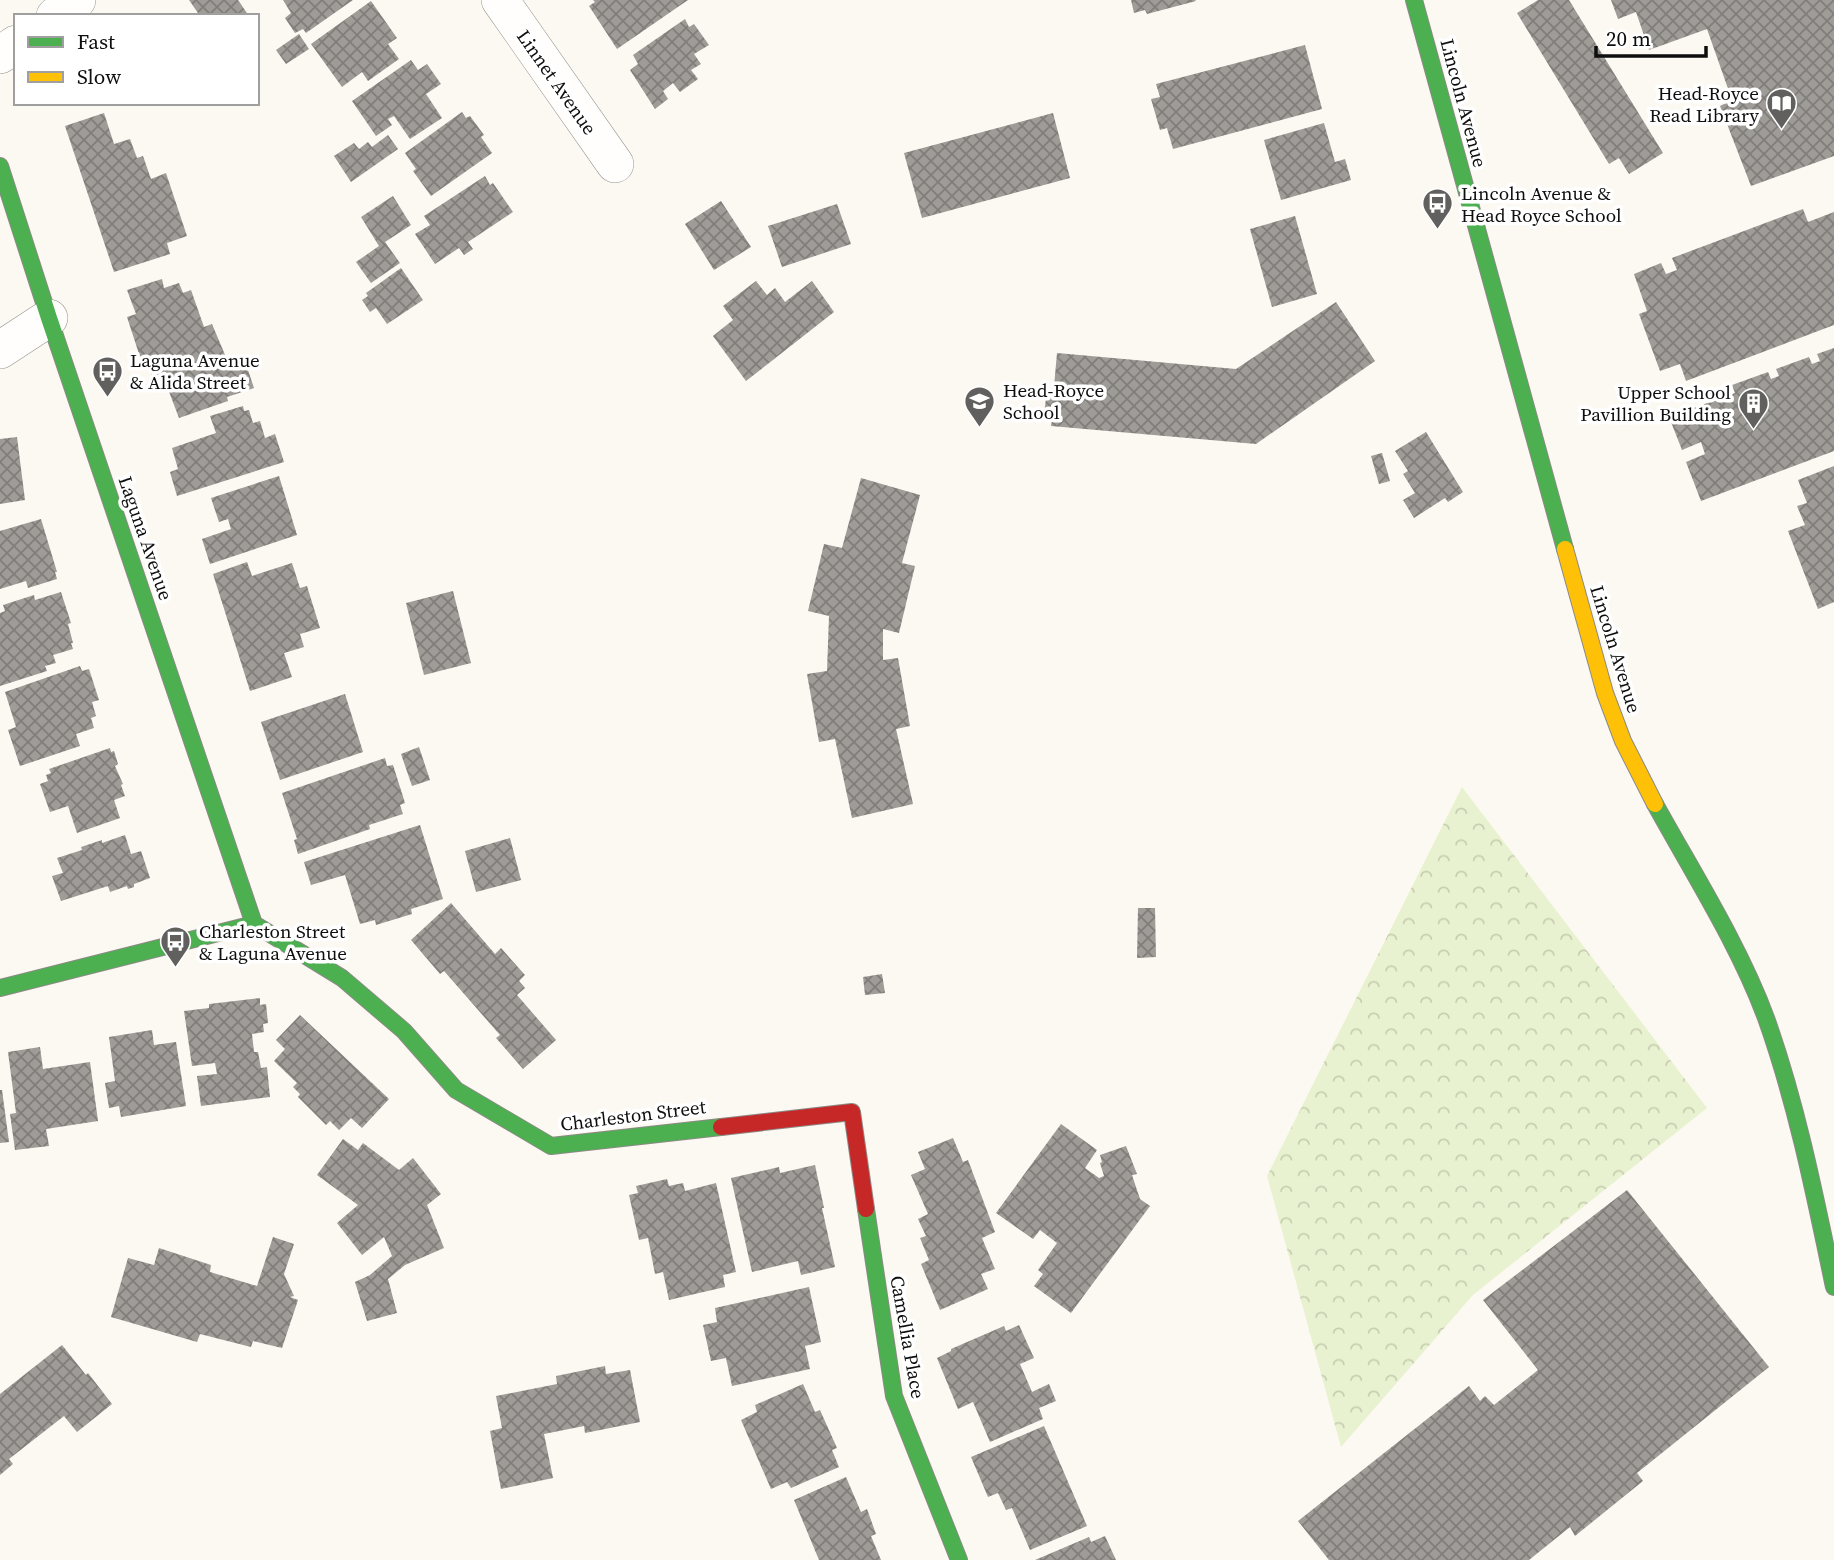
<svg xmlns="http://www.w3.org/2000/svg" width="1834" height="1560" viewBox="0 0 1834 1560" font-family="'Source Serif 4',serif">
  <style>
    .park { fill: url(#park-crowns) }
    .building { fill: url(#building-cross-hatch) }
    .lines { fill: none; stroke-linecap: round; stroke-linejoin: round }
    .street-casing { stroke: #959491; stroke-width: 38 }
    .fast-casing { stroke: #8c8a87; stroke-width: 18 }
    .slow-casing { stroke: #8c8a87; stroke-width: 18 }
    .jam-casing { stroke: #8c8a87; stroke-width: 18 }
    .street { stroke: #fffefd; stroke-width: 37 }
    .fast { stroke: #4caf50; stroke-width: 16 }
    .slow { stroke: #ffc107; stroke-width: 16 }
    .jam { stroke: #c62828; stroke-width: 16 }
    .labels { text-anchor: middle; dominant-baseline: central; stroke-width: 7; stroke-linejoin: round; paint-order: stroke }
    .street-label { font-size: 19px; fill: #0e0e0e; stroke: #fff }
    .poi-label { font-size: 19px; fill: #0e0e0e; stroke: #fff; text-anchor: start }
  </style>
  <defs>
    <pattern id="park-crowns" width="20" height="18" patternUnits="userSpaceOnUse" patternTransform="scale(1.75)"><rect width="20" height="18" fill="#e9f2d0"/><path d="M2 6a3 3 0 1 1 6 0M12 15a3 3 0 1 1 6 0" fill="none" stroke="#c7ceb1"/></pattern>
    <pattern id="building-cross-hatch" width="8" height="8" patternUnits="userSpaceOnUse" patternTransform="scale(1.75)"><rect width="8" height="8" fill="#9f9c98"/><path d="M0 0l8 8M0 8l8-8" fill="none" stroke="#807e7a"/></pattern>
  </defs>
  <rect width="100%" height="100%" fill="#fcf9f2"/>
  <path class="park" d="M1462 787 1707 1108 1473 1295 1341 1447 1267 1176Z"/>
  <path class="building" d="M189 0H238L249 16H200Z
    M283 0H353L306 33 303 29 295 33 285 18 291 13Z
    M593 0H688L617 49 589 6 595 2Z
    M1131 0H1195L1196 1 1147 14 1145 10 1134 13Z
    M1538 0H1569L1663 153 1629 174 1619 158 1609 164 1517 13Z
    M1611 0H1834V156L1751 186 1720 106 1732 100 1707 29 1649 50 1636 12 1618 19Z
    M371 1 397 38 388 44 399 59 368 81 362 72 342 87 311 44Z
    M685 19 689 27 694 24 709 45 694 54 701 64 691 70 698 79 680 92 673 83 663 91 668 99 655 109 630 70 638 64 633 55Z
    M299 34 309 49 286 64 276 50Z
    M1305 45 1322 109 1173 149 1167 128 1160 130 1151 99 1160 97 1156 84Z
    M411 60 418 70 427 64 441 84 426 94 442 118 410 139 394 116 388 119 392 125 376 136 352 101Z
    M462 112 466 118 470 116 484 135 481 137 492 153 431 196 413 171 416 169 405 153Z
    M104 113 114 144 130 139 137 158 143 156 151 179 166 173 187 236 167 243 170 254 114 272 65 126Z
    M1053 113 1070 178 922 218 904 153Z
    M1324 123 1335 162 1345 159 1351 180 1281 200 1264 140Z
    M388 135 398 149 351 182 334 156 354 143 359 149 368 142 372 147Z
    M485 176 490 185 493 183 513 212 468 242 473 249 464 255 459 248 435 264 415 234 430 225 424 216Z
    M393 196 411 225 385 242 400 263 371 283 356 262 379 246 361 217Z
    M721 201 751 247 714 270 685 224Z
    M837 204 851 244 782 267 768 226Z
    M1803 209 1808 222 1834 212V325L1686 381 1680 364 1660 371 1639 314 1647 311 1634 274 1661 263 1666 274 1677 270 1672 258Z
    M1295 216 1317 294 1272 307 1250 229Z
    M401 268 423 300 387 324 376 308 370 312 362 300 368 296 366 293Z
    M162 279 164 288 179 283 183 293 191 290 204 327 212 324 231 369 246 364 254 388 227 397 228 401 179 418 168 389 163 391 158 375 152 376 145 355 140 357 127 317 136 314 127 290Z
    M756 281 767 295 775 288 785 302 812 281 834 312 746 381 713 336 733 320 723 306Z
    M1336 302 1375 361 1256 444 1051 426 1052 416 1044 415 1046 398H1053L1057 353 1236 369Z
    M1834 348V451L1701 501 1686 462 1705 454 1701 442 1682 450 1669 417 1735 393 1732 385 1768 372 1771 379 1779 376 1776 369 1809 357 1812 364 1820 361 1817 354Z
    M243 406 244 411 249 410 253 423 260 421 265 438 275 434 284 462 177 496 170 472 178 469 172 448 216 433 210 416Z
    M1426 432 1463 492 1448 502 1445 498 1414 518 1403 500 1415 493 1403 474 1408 471 1395 451Z
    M17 437 25 500 0 504V439Z
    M1382 453 1390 481 1379 484 1371 456Z
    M1834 466V602L1818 609 1788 531 1805 525 1797 506 1807 503 1798 480Z
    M279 476 297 535 210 564 202 539 231 529 228 519 219 522 211 498Z
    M861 478 920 495 902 563 915 566 899 633 883 629V660L898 658 910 726 896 729 913 804 852 818 835 739 819 742 807 674 827 671 829 616 808 611 824 544 842 548Z
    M41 519 57 572H55L57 579 28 588 26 581 0 589V531Z
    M247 562 252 576 292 563 300 588 307 586 320 628 300 634 304 647 284 653 292 677 250 691 213 574Z
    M453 591 471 663 424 675 406 603Z
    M61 592 71 623 68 624 73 643H71L73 649 53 655 56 663 45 666 47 671 0 686V613L5 611 3 605 34 595 35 600Z
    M80 666 82 671 89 669 99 700 92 702 96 716 91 718 94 728 76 734 80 746 20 766 8 730 16 727 5 692Z
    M345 694 363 752 280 780 261 722Z
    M419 747 430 780 412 786 401 754Z
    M110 748 111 752 114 751 118 764 115 766 123 784 121 785 125 796 114 800 120 818 77 833 68 806 50 812 40 784 48 781 46 775 51 773 49 769Z
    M385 758 387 766 393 765 405 803 400 805 403 814 369 825 370 829 298 854 294 840 297 839 282 793Z
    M420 825 443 899 411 909 412 914 376 925 375 920 360 924 345 875 311 885 304 862Z
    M125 835 131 854 141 851 150 878 134 884V887L128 889 127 886 110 892 108 886 61 901 52 876 63 873 57 858 82 850 81 847 102 840V843Z
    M510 838 521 880 476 892 465 851Z
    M451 903 495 954 501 948 525 975 519 981 525 988 517 995 556 1040 523 1069 496 1038 500 1035 444 971 440 974 411 940Z
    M1138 908H1155L1156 957 1137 958Z
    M882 974 885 993 865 995 863 977Z
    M260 998V1005L266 1004 268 1023 263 1024 264 1032 252 1034 254 1052H258L261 1068 267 1067 270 1097 201 1106 197 1076 217 1074 215 1063 192 1066 184 1011 209 1008V1004Z
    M300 1015 389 1099 362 1128 351 1118 339 1130 330 1121 326 1125 298 1097 300 1094 293 1087 297 1083 274 1061 285 1049 276 1040Z
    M152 1030 154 1045 176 1042 186 1106 121 1117 119 1106 109 1108 105 1083 115 1081 109 1037Z
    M40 1047 43 1069 90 1062 98 1121 46 1129 49 1146 15 1150 10 1114 16 1113 8 1052Z
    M0 1090H2L9 1142 0 1143Z
    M1061 1124 1097 1150 1085 1168 1099 1178 1104 1176 1100 1163 1102 1162 1100 1155 1126 1146 1137 1174 1132 1175 1140 1199 1150 1206 1071 1313 1034 1286 1043 1274 1038 1270 1057 1243 1040 1230 1033 1239 996 1213Z
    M953 1138 963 1162 968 1160 995 1232 982 1238 995 1269 981 1274 988 1289 940 1310 921 1264 929 1260 920 1238 926 1236 918 1219 928 1214 911 1175 925 1169 918 1152Z
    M343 1139 358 1150 363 1143 399 1170 413 1158 441 1194 427 1205 444 1248 405 1265 388 1279 397 1313 367 1321 355 1282 370 1275 392 1256 384 1237 362 1255 337 1223 358 1205 317 1175Z
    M815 1165 824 1208H822L835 1267 801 1275 798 1261 752 1272 731 1178 779 1167 780 1173Z
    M667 1179 669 1186 683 1183 685 1191 716 1183 736 1272 723 1275 725 1287 669 1300 663 1272 655 1274 648 1238 639 1240 629 1195 638 1193 636 1186Z
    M1627 1190 1769 1367 1637 1473 1643 1481 1575 1536 1570 1527 1529 1560H1329L1298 1521 1469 1386 1480 1401 1485 1396 1494 1405 1538 1370 1483 1300Z
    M273 1237 294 1244 284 1274 294 1296 290 1297 298 1300 282 1348 253 1341 251 1347 200 1334 197 1342 111 1317 128 1258 154 1265 159 1248 211 1265 210 1272 257 1286Z
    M809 1287 821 1342 805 1346 810 1369 732 1386 726 1358 711 1361 703 1325 717 1322 715 1308Z
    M1019 1325 1034 1358 1020 1364 1032 1392 1049 1384 1056 1401 1039 1408 1043 1419 990 1442 973 1402 958 1409 937 1358 951 1351V1349L1004 1326 1006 1331Z
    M62 1345 86 1375 88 1373 112 1404 77 1432 64 1416 9 1459 13 1464 0 1475V1394Z
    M605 1366 606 1374 630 1370 640 1422 585 1433 584 1426 544 1434 553 1478 501 1489 490 1431 502 1428 496 1396 557 1384 556 1376Z
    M803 1384 815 1412 820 1410 837 1448 832 1450 839 1467 791 1488 787 1482 771 1489 741 1420 757 1412 755 1405Z
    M1044 1426 1087 1526 1030 1550 1012 1508 1006 1510 998 1493 988 1497 971 1457Z
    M846 1477 861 1512 867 1509 876 1534 871 1536 881 1560H819L794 1500Z
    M1105 1536 1116 1560H1035L1089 1537 1091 1542Z"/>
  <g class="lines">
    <defs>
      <path id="street" d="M500 0 615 164
        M55 16 77 0
        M0 55 16 44
        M0 350 49 318"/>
      <path id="fast" d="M1414 0 1565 549
        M0 166 49 318 254 924
        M1655 804C1693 873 1739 945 1766 1018 1797 1105 1815 1196 1834 1287
        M0 988 254 924 342 978 404 1031 456 1090 551 1146 721 1127
        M866 1209 894 1396 959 1560"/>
      <path id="slow" d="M1565 549 1605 693 1623 741 1655 804"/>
      <path id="jam" d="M721 1127 852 1112 866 1209"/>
    </defs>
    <use href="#street" class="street-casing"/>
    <use href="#fast" class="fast-casing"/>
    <use href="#slow" class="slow-casing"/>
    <use href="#jam" class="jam-casing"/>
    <use href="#street" class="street"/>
    <use href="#fast" class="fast"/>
    <use href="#slow" class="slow"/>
    <use href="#jam" class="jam"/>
  </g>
  <defs>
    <symbol id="library-pin" viewBox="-11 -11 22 30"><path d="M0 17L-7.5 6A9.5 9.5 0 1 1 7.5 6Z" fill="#61605e" stroke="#fff"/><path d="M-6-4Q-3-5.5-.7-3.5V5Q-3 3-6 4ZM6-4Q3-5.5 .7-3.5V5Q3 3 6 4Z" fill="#fff"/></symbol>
    <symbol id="bus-pin" viewBox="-11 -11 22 30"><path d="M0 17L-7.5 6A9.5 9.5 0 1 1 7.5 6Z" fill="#61605e" stroke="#fff"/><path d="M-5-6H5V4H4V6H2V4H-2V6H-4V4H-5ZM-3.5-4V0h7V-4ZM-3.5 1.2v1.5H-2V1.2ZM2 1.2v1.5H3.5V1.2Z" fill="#fff"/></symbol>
    <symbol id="school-pin" viewBox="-11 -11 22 30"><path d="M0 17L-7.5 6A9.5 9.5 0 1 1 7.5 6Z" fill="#61605e" stroke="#fff"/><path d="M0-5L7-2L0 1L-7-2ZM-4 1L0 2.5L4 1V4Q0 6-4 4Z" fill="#fff"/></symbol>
    <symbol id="building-pin" viewBox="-11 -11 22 30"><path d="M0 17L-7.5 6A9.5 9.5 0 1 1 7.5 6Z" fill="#61605e" stroke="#fff"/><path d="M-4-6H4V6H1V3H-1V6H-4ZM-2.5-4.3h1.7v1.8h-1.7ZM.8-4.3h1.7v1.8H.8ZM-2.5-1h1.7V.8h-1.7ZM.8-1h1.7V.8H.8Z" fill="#fff"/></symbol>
  </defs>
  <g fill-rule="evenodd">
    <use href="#library-pin" x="1764" y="86" width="35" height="47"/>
    <use href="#bus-pin" x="1420" y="186" width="35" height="47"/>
    <use href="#bus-pin" x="90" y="354" width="35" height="47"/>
    <use href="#school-pin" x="962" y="384" width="35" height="47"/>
    <use href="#building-pin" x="1736" y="386" width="35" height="47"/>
    <use href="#bus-pin" x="158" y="924" width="35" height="47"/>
  </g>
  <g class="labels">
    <g class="street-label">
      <text transform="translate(557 82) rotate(55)">Linnet Avenue</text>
      <text transform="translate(1464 103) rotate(75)">Lincoln Avenue</text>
      <text transform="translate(146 538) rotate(71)">Laguna Avenue</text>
      <text transform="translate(1616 649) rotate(73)">Lincoln Avenue</text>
      <text transform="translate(633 1115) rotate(-7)">Charleston Street</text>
      <text transform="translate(908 1337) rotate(80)">Camellia Place</text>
    </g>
    <g class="poi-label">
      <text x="1759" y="93" text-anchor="end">Head-Royce<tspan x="1759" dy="22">Read Library</tspan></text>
      <text x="1461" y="193">Lincoln Avenue &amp;<tspan x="1461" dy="22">Head Royce School</tspan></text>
      <text x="130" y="360">Laguna Avenue<tspan x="130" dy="22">&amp; Alida Street</tspan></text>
      <text x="1003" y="390">Head-Royce<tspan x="1003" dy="22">School</tspan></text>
      <text x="1731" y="392" text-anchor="end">Upper School<tspan x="1731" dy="22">Pavillion Building</tspan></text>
      <text x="199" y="931">Charleston Street<tspan x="199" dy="22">&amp; Laguna Avenue</tspan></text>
    </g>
  </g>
  <rect x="14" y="14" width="245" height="91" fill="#ffffff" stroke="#9f9f9f" stroke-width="2"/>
  <rect x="28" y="37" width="35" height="10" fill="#4caf50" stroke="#9f9f9f" stroke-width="2"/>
  <text x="77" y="49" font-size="21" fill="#0e0e0e">Fast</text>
  <rect x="28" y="72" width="35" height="10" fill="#ffc107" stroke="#9f9f9f" stroke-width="2"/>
  <text x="77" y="84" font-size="21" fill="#0e0e0e">Slow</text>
  <path d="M1596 46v10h110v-10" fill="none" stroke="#0e0e0e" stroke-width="3.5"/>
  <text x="1606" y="46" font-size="21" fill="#0e0e0e" stroke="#ffffff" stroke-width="5" paint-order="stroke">20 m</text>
</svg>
